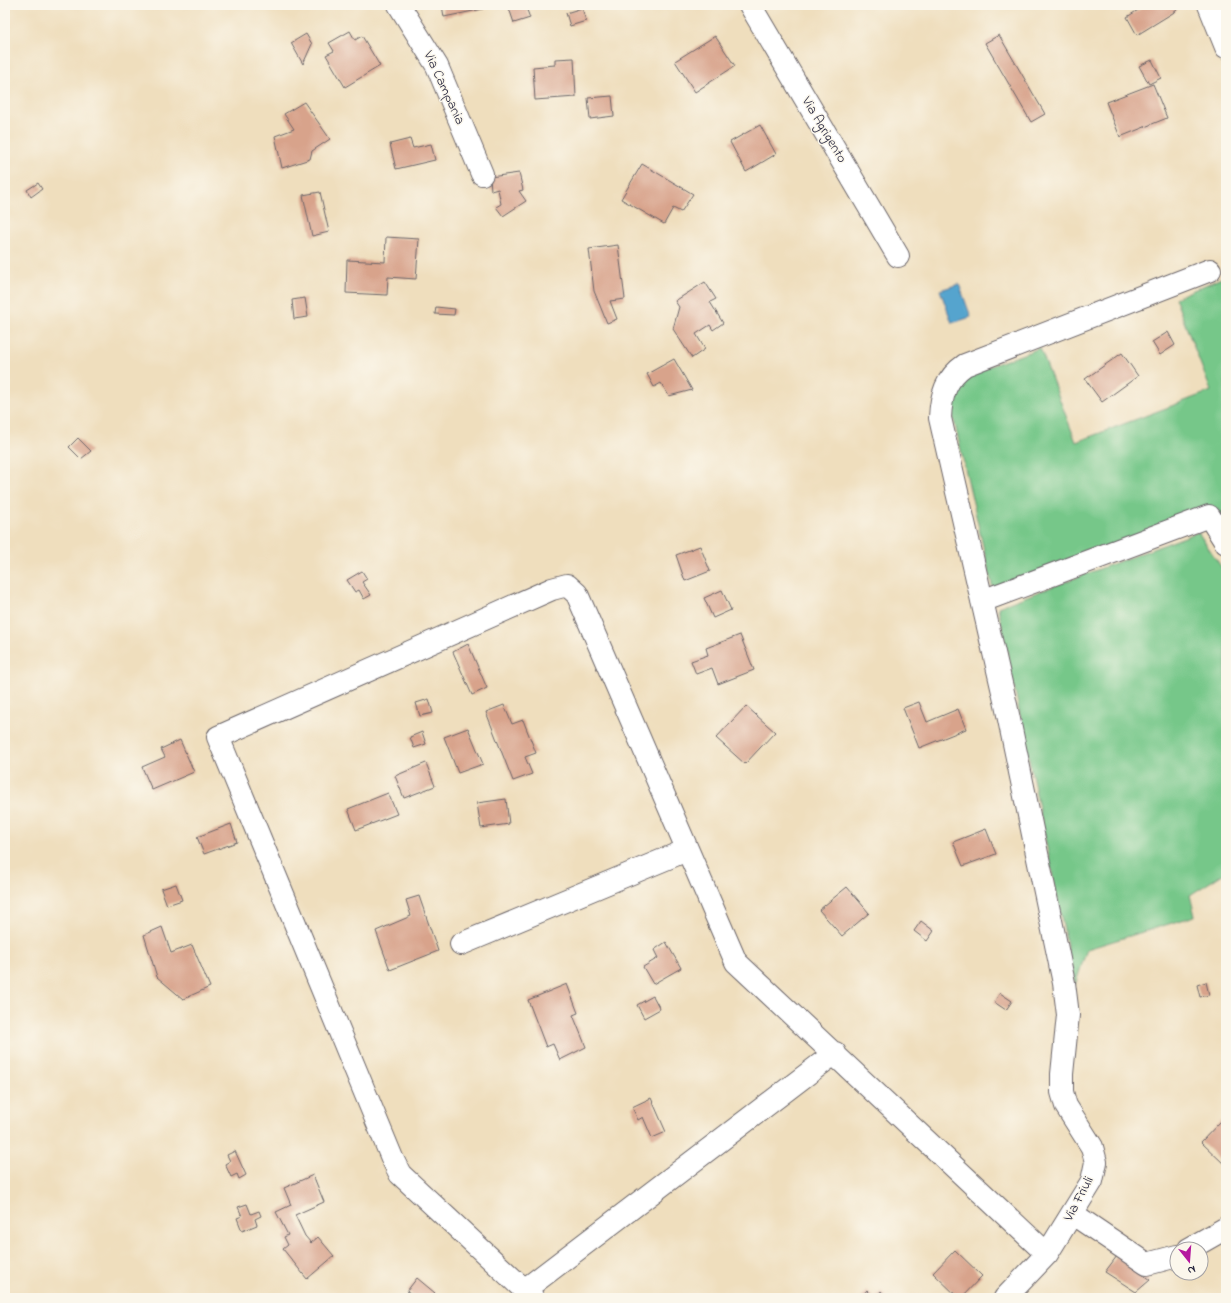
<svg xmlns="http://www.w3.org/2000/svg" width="1231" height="1303" viewBox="0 0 1231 1303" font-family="'Indie Flower',sans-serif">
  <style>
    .green { fill: #76c789; stroke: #4c7462 }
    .water { fill: #54a4ce; stroke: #3b6384 }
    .building { fill: #d8a38b }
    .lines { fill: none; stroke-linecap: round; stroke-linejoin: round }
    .minor-casing { stroke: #6a6468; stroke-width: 24 }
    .minor { stroke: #fff; stroke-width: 22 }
    .labels { text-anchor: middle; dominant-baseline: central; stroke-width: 3; stroke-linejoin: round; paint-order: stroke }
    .street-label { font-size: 14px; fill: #22223b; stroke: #fbf7ec }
  </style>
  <rect width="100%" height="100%" fill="#fbf7ec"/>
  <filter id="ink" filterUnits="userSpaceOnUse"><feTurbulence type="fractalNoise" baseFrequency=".025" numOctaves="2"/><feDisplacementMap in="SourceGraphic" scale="8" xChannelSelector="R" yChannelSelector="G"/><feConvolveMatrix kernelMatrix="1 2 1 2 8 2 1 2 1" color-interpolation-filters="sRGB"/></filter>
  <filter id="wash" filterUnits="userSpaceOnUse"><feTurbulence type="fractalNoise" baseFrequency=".012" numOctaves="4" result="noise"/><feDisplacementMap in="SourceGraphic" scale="16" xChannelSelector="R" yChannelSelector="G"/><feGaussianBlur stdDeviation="0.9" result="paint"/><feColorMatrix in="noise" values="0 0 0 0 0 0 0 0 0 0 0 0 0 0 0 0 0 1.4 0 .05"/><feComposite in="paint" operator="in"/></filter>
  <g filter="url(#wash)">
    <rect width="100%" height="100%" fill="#efdebd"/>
    <path class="green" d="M1226 276V522L1213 508 993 589 953 416 952 403 959 385 968 374 1040 348 1076 442 1211 391 1175 298Z
      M1198 532 1226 574V872L1190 895 1195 916 1087 949 1075 985 998 607Z"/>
    <path class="water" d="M959 284 971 317 952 323 940 290Z"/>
    <g id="blocks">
      <path class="building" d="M442 5H482L483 9 444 17Z
        M518 5H525L530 18 514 23 509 8Z
        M1146 5H1179V6L1176 11 1137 35 1127 17Z
        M582 8 586 21 570 26 566 13Z
        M350 31 355 40 362 36 380 66 345 87 326 55 334 51 329 43Z
        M306 34 312 44 303 64 291 43Z
        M999 35 1045 114 1031 122 985 43Z
        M715 36 735 66 695 92 675 61Z
        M574 58 576 97 535 100 533 67 555 65V59Z
        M1152 60 1161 78 1149 84 1139 66Z
        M1153 84 1167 118 1120 137 1106 102Z
        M612 96 614 116 590 119 588 98Z
        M304 102 330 139 312 151 310 159 282 168 275 136 294 129 284 114Z
        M760 125 776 154 746 172 730 142Z
        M410 139 413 148 431 144 435 160 396 169 390 144Z
        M642 164 693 194 681 212 673 208 664 224 621 199Z
        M519 173 523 190 519 191 526 201 503 216 496 207 501 204 498 189 491 191 490 177Z
        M38 183 42 189 31 197 27 190Z
        M320 192 329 232 312 236 303 195Z
        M386 237 419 239 416 279 388 277 387 295 346 293 347 260 385 262Z
        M618 245 625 299 610 301 617 319 607 323 594 291 589 249Z
        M705 282 716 299 710 302 723 323 713 330 710 325 696 334 705 349 692 358 673 329 679 307 675 301Z
        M305 298 308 317 294 319 292 300Z
        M436 307 455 309 454 315 435 314Z
        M1168 332 1175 345 1160 355 1152 342Z
        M1122 353 1138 376 1102 402 1085 379Z
        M674 359 692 390 669 396 661 383 654 387 647 374Z
        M78 438 91 451 81 459 69 447Z
        M700 546 710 571 685 581 676 555Z
        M362 571 367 579 362 582 371 595 364 599 359 590 355 592 347 580Z
        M722 590 731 610 713 618 704 598Z
        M740 635 754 670 718 684 712 668 696 674 691 661 708 655 706 648Z
        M468 644 487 688 472 695 453 652Z
        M429 699 433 713 420 716 416 703Z
        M919 702 927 722 958 709 966 729 919 748 903 708Z
        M504 705 512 724 523 720 536 753 525 757 532 774 513 781 486 712Z
        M746 706 775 732 745 764 716 738Z
        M468 728 483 764 458 773 444 737Z
        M422 732 426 744 414 748 410 737Z
        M180 740 194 772 152 790 142 767 165 757 161 749Z
        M426 763 435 786 404 798 395 776Z
        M388 793 397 814 356 830 348 809Z
        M506 799 509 824 481 828 477 803Z
        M231 824 237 842 204 854 197 837Z
        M986 829 996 854 963 866 953 842Z
        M176 884 182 900 167 905 161 889Z
        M847 887 869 913 842 936 819 910Z
        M419 896 438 951 390 970 376 931 411 916 406 900Z
        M921 921 934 931 927 941 914 931Z
        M162 927 171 953 192 945 210 987 183 999 157 977 144 935Z
        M666 942 681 968 653 984 643 967 658 958 654 950Z
        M1206 982 1209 995 1200 997 1197 985Z
        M567 984 578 1013 573 1015 586 1047 560 1060 553 1044 546 1047 528 1000Z
        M1000 993 1012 1001 1006 1010 994 1002Z
        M653 996 660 1009 644 1018 637 1005Z
        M651 1098 666 1132 652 1138 643 1117 638 1120 632 1107Z
        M1221 1121 1226 1126V1166L1201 1142Z
        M235 1151 246 1175 239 1179 237 1174 231 1177 225 1164 230 1161 227 1155Z
        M313 1175 324 1202 295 1215 305 1236 311 1243 318 1237 334 1256 307 1279 283 1249 288 1245 284 1237 288 1235 276 1212 291 1205 284 1188Z
        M247 1204 251 1214 259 1211 261 1216 255 1219 257 1225 242 1231 237 1218 242 1216 238 1207Z
        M955 1250 982 1276 961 1298H959L933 1273Z
        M1117 1256 1150 1280 1136 1292 1105 1272Z
        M417 1278 435 1293 431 1298H417L407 1291Z
        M867 1290 875 1298 881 1291 888 1298H860Z"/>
    </g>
  </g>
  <g filter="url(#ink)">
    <use href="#blocks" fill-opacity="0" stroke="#6a6468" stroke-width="1"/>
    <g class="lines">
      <defs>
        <path id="minor" d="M399 5 437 66 482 174
          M750 5 898 256
          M1209 5 1226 47
          M982 601 1209 516 1226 543
          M461 944 687 850
          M1073 1214 1147 1264 1177 1256
          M1189 1249 1226 1228
          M523 1291 835 1053
          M533 1298 400 1174 392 1158 218 737 552 589 567 585 577 594 736 962 1047 1254
          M1005 1298 1047 1254 1092 1181 1096 1162 1092 1147 1066 1106 1062 1092V1074L1068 1015 1064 983 1006 705 940 418C941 395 946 378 965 365L1210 270"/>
      </defs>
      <use href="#minor" class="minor-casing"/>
      <use href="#minor" class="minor"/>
    </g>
  </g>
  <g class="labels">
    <g class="street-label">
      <text transform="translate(444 88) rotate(65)">Via Campania</text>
      <text transform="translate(824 130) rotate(59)">Via Agrigento</text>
      <text transform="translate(1079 1199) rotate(-62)">Via Friuli</text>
    </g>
  </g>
  <rect width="1231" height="1303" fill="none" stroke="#fbf7ec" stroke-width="20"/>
  <g transform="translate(1189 1261) rotate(163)"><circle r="19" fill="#fbf7ec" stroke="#a4a2a5"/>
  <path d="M0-3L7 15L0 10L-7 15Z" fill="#b5179e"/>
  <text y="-6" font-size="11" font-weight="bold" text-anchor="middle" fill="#22223b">N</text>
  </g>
</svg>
